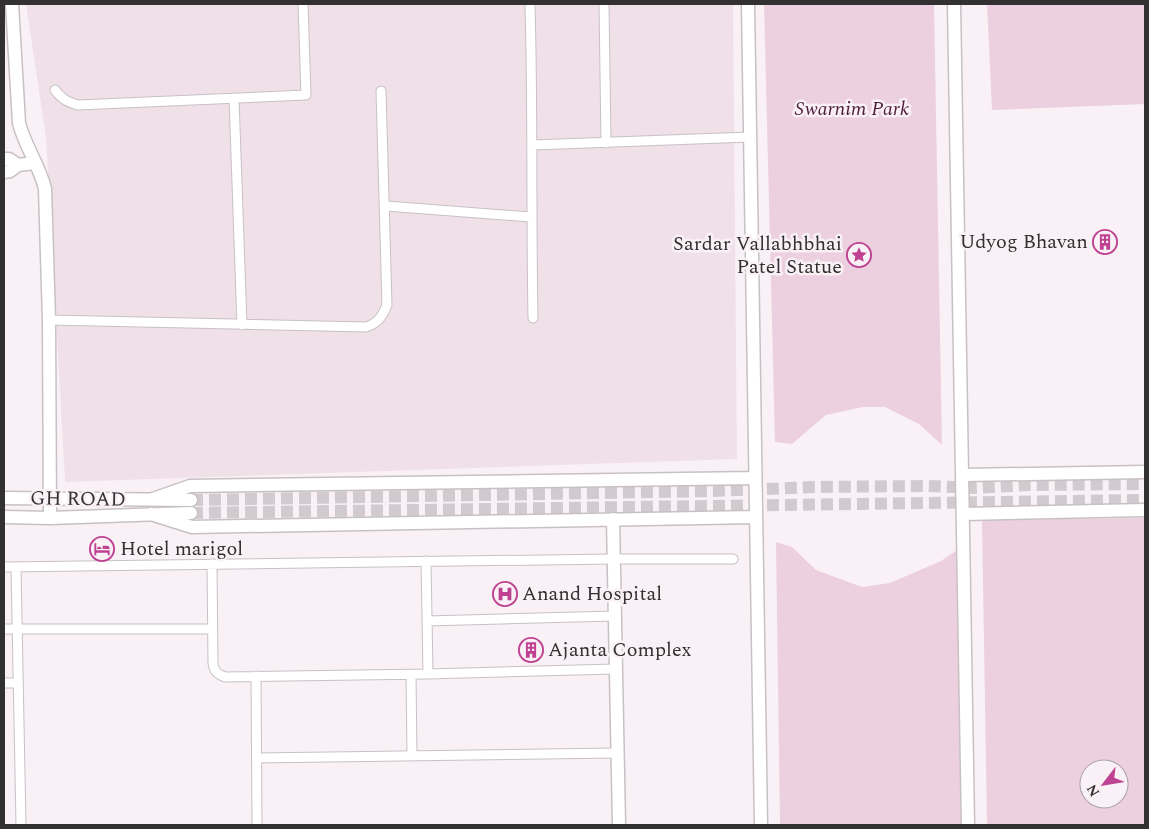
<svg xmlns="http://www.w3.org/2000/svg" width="1149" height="829" viewBox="0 0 1149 829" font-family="Spectral,serif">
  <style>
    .built { fill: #f0e1e9 }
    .green { fill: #ecd0df; fill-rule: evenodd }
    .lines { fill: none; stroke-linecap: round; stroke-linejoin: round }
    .secondary-tunnel { stroke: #d1cace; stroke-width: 12; stroke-dasharray: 12 6; stroke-linecap: butt }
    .street-casing { stroke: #c8c1c4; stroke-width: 11 }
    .secondary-casing { stroke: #c8c1c4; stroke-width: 15 }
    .street { stroke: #fff; stroke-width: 9 }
    .secondary { stroke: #fff; stroke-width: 12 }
    .labels { text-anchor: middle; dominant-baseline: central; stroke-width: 5; stroke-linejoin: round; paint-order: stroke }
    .park-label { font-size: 20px; font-style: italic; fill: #4f1c3c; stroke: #f9f1f5 }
    .poi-label { font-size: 20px; fill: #333032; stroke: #f9f1f5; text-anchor: start }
    .street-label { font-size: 20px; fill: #333032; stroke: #f9f1f5 }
  </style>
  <rect width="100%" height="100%" fill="#f9f1f5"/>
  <path class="built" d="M26 4H733L737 459 65 482 46 138Z"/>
  <path class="green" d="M764 4H934L942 445 919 424 885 407H863L826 415 792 444 775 442Z
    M987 4H1145V104L992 110Z
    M1145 518V825H987L982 520ZM1089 769H1119V799H1089Z
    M776 542 792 547 816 570 862 587 890 583 941 561 957 550 961 825H780Z"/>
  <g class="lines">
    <path class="secondary-tunnel" d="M191 500 715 491 813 487 926 486 974 488 1029 485 1145 484
      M191 513 1145 500"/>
    <defs>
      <path id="street" d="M530 4C533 109 531 213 533 318
        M604 4 606 143
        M55 90C62 99 67 102 78 105L306 95 303 4
        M234 98 242 325
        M532 145 750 137
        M386 206 531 217
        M49 320 366 327C378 323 382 317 387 305L381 91
        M426 561 428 674
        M212 564 213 663C214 671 217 674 225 677L428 674 616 669
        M4 567 614 559H733
        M16 567 21 825
        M427 621 615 616
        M4 629H212
        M411 675 412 756
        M256 676 257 825
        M4 683H18
        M257 758 617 753"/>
      <path id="secondary" d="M12 4 19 123C25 147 40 166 45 189L49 320 50 518
        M748 4 761 825
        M954 4 968 825
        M4 159H9L18 165
        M4 172 10 171 18 165 34 163
        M963 475 1145 472
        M4 498 191 500
        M153 499 190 486 755 478
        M151 514 192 527 756 517
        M964 514 1145 510
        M4 517 50 518 191 513
        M613 519 619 825"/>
    </defs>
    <use href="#street" class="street-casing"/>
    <use href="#secondary" class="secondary-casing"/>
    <use href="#street" class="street"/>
    <use href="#secondary" class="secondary"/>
  </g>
  <defs>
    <symbol id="building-ring" viewBox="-11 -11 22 22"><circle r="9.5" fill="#f9f1f5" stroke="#bf4292" stroke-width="1.5"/><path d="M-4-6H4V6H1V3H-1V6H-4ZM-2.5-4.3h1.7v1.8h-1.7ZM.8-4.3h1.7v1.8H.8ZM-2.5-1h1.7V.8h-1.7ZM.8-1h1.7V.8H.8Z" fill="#bf4292"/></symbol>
    <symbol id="sight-ring" viewBox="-11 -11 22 22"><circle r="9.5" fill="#f9f1f5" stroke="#bf4292" stroke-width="1.5"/><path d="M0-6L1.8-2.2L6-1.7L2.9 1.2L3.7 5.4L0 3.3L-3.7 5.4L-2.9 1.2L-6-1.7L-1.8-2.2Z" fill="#bf4292"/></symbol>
    <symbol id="hotel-ring" viewBox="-11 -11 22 22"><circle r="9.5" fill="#f9f1f5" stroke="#bf4292" stroke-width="1.5"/><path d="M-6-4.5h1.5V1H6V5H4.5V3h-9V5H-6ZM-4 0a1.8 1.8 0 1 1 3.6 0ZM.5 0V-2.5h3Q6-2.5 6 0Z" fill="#bf4292"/></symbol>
    <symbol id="hospital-ring" viewBox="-11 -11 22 22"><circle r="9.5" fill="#f9f1f5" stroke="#bf4292" stroke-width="1.5"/><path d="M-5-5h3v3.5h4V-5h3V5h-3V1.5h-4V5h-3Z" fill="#bf4292"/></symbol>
  </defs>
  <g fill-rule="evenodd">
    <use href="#building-ring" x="1091" y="228" width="28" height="28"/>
    <use href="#sight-ring" x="845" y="241" width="28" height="28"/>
    <use href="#hotel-ring" x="88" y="535" width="28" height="28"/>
    <use href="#hospital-ring" x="491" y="580" width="28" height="28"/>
    <use href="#building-ring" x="517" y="636" width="28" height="28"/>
  </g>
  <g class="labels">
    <g class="park-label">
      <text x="852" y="109">Swarnim Park</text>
    </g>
    <g class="poi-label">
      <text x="1088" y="242" text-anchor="end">Udyog Bhavan</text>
      <text x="842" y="244" text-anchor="end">Sardar Vallabhbhai<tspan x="842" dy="23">Patel Statue</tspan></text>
      <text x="120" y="549">Hotel marigol</text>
      <text x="522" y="594">Anand Hospital</text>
      <text x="548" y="650">Ajanta Complex</text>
    </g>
    <g class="street-label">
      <text transform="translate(78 499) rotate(1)">GH ROAD</text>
    </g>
  </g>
  <rect width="1149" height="829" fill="none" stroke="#333032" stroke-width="10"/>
  <g transform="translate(1104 784) rotate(239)"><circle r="24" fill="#f9f1f5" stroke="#aaa4a7"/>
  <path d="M0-4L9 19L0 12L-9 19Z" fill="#bf4292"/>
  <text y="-8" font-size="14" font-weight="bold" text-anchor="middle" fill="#333032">N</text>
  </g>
</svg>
